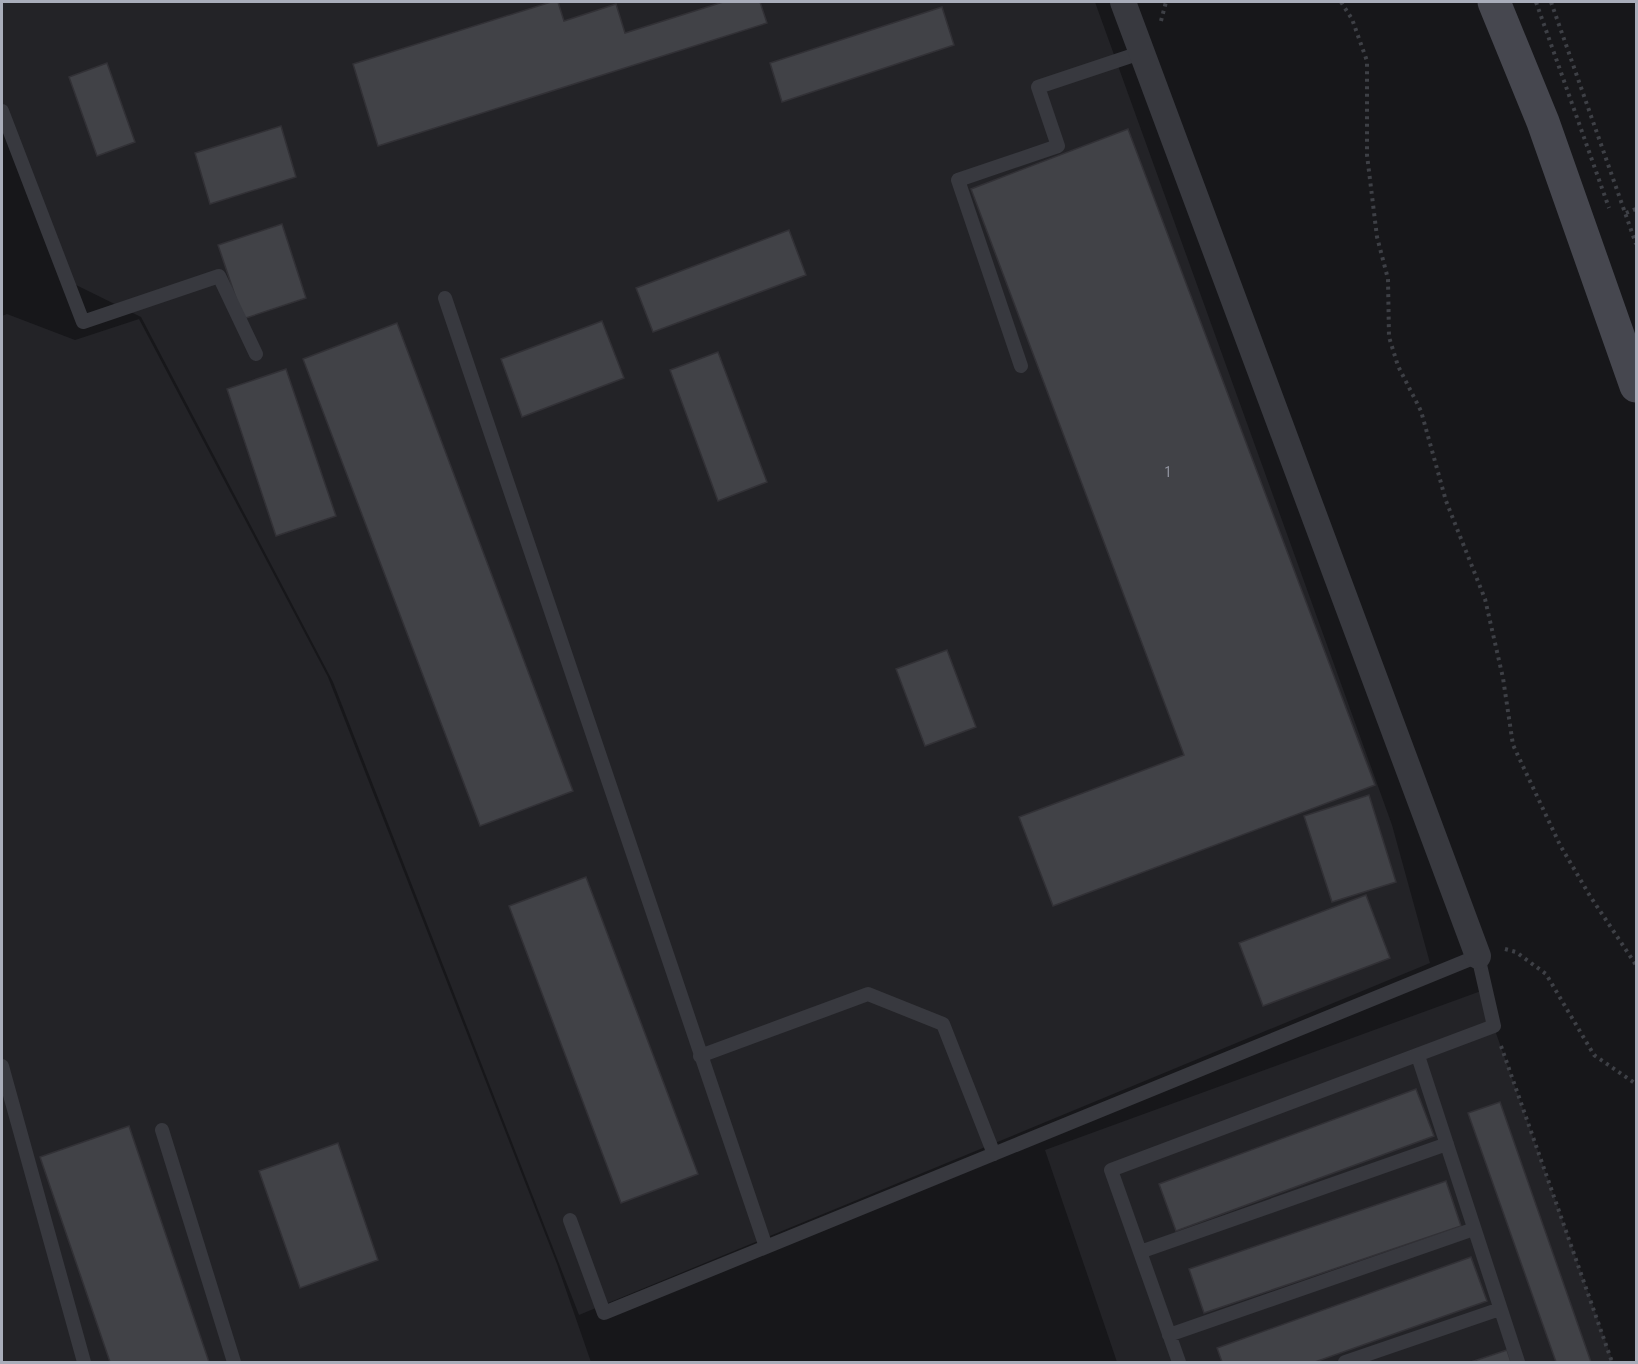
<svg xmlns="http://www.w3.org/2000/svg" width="1638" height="1364" viewBox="0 0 1638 1364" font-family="'Roboto Condensed',sans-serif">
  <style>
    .built { fill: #232327 }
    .building { fill: #414247; stroke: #323136; stroke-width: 1.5 }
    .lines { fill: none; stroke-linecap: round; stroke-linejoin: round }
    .path { stroke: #3e4046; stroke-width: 4; stroke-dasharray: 3 4.5; stroke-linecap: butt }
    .lane { stroke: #38393f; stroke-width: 14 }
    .street { stroke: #38393f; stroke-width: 26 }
    .secondary { stroke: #46474f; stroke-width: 33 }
    .labels { text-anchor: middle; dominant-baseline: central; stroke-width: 4.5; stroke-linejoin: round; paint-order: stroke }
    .number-label { font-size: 15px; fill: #8f929d }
  </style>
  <rect width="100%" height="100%" fill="#17171a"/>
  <path class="built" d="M2 2H1095L1392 825 1430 963 579 1315 333 682 141 317 74 284 2 117Z
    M7 314 75 340 139 319 328 677 557 1264 591 1362H2V316Z
    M1481 991 1613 1362H1117L1045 1150Z"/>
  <path class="building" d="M551 2H558L564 21 616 4 625 33 723 2H760L767 23 378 146 353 64Z
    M942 7 954 45 782 102 770 63Z
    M107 63 135 142 97 156 69 77Z
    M281 126 296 177 210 204 195 153Z
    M1128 129 1375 785 1053 906 1019 817 1184 755 971 189Z
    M282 224 306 298 243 319 218 245Z
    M789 230 806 275 653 332 636 288Z
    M602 321 624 378 522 417 501 359Z
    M397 323 573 791 480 826 303 359Z
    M718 352 767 482 718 501 670 370Z
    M286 369 336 516 276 536 227 389Z
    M947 650 976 727 925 746 896 669Z
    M1369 795 1396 882 1332 902 1304 816Z
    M586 877 698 1174 621 1203 509 906Z
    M1366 895 1390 958 1263 1006 1239 943Z
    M1416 1089 1434 1136 1176 1231 1159 1184Z
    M1500 1102 1591 1362H1556L1468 1113Z
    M129 1126 209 1362H110L40 1157Z
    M338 1143 378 1260 300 1288 259 1171Z
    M1446 1181 1461 1226 1204 1313 1189 1269Z
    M1471 1257 1487 1301 1315 1362H1222L1217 1348Z
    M1507 1350 1511 1362H1471Z"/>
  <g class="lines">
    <path class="path" d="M1341 2 1352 19 1367 61V155L1377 237 1388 279 1389 337 1398 366 1421 411 1446 501 1485 599 1503 678 1513 745 1560 845 1590 896 1636 965
      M1536 2 1609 208
      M1551 2 1636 244
      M1161 21 1166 2
      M1626 213 1636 209
      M1505 949 1516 952 1546 974 1594 1055 1636 1084
      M1501 1046 1612 1362"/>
    <path class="lane" d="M2 111 83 322 219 276 256 354
      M445 298 766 1247 1478 956 1494 1026 1111 1170 1179 1362
      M1021 366 958 180 1058 146 1038 87 1140 53
      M700 1056 868 994 943 1024 994 1154
      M1418 1056 1518 1362
      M2 1066 84 1362
      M162 1130 234 1362
      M570 1220 604 1313 766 1247
      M1140 1252 1447 1144
      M1169 1335 1474 1229
      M1345 1362 1500 1309"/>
    <path class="street" d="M1123 2 1478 956"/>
    <path class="secondary" d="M1494 2 1543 122 1636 386"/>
  </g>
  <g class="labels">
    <g class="number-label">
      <text x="1168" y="472">1</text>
    </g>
  </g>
  <rect width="1638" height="1364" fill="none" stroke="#a9adba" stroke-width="6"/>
</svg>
